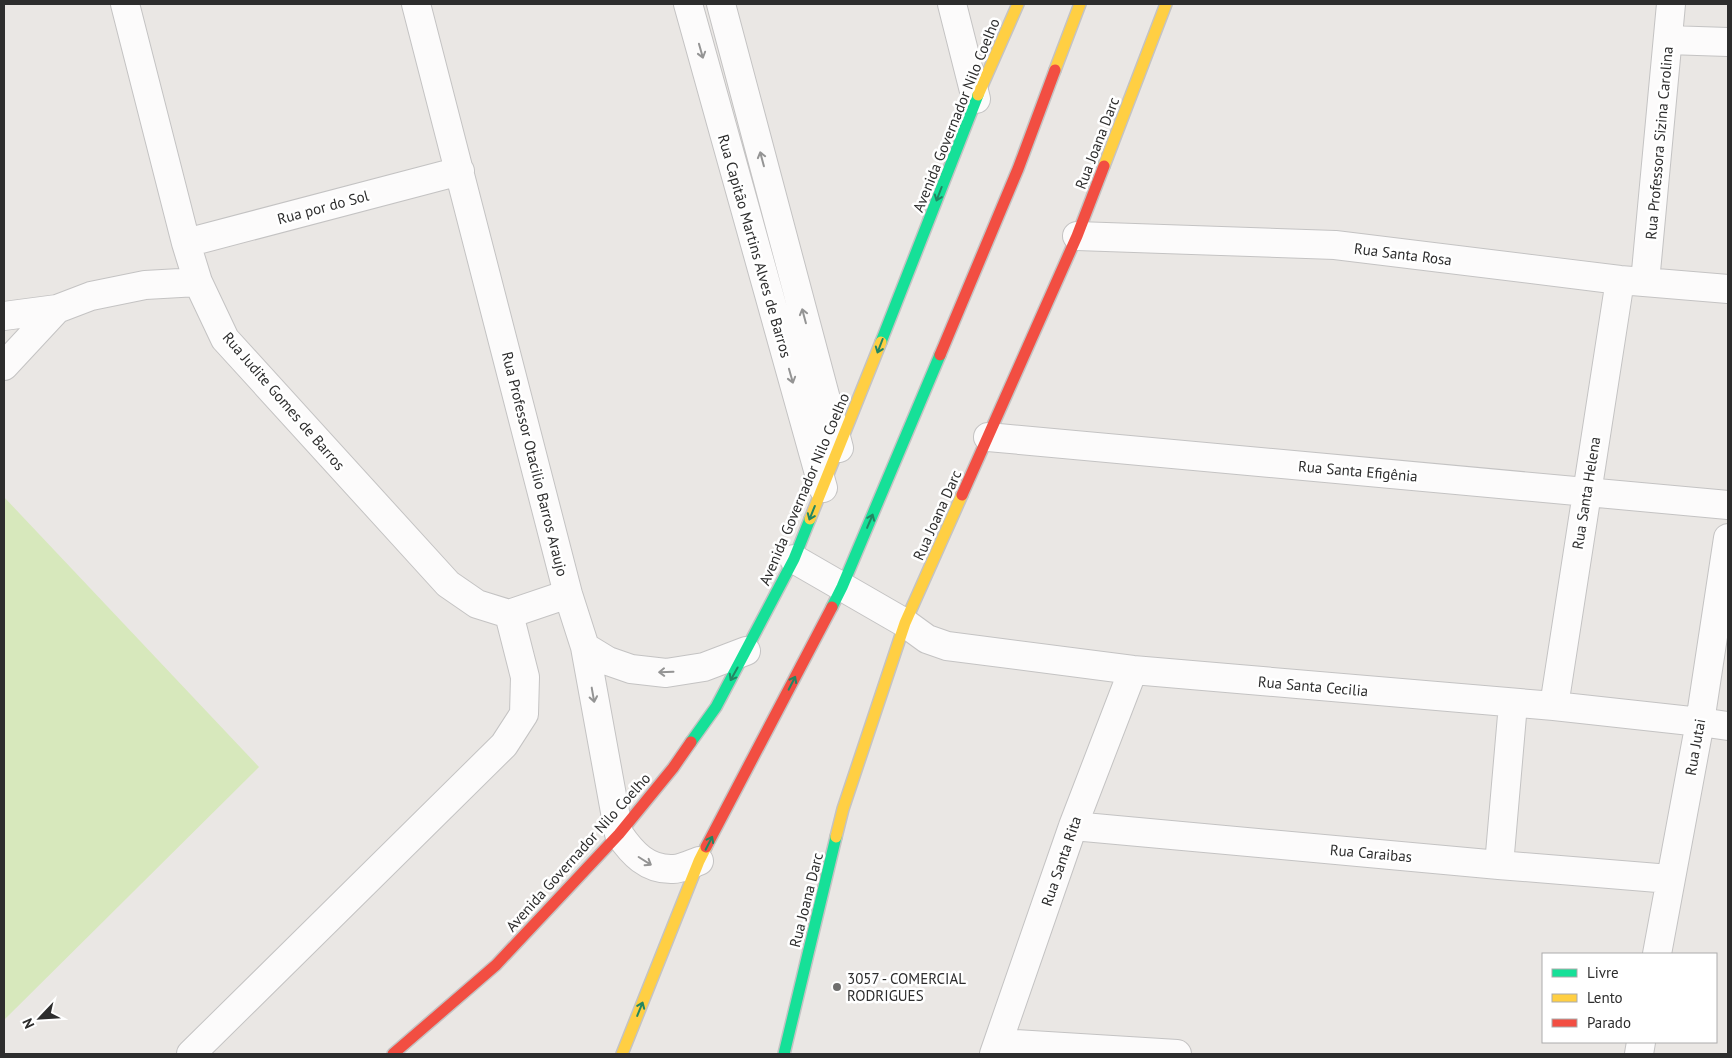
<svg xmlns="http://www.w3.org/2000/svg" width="1732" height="1058" viewBox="0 0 1732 1058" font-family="'PT Sans',sans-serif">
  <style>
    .pitch { fill: #d7e8bc }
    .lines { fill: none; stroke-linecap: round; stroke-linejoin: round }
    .street-casing { stroke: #c4c3c3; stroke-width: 30 }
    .fast-casing { stroke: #c4c3c3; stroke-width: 14 }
    .slow-casing { stroke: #c4c3c3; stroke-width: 14 }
    .jam-casing { stroke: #c4c3c3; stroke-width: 14 }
    .street { stroke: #fcfbfb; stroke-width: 28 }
    .fast { stroke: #16e098; stroke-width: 11 }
    .slow { stroke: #ffcf43; stroke-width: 11 }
    .jam { stroke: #f24e42; stroke-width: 11 }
    .oneway { stroke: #949494 }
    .oneway2 { stroke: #228662 }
    .poi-dot { fill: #6f6e6d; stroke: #fff; stroke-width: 2 }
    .labels { text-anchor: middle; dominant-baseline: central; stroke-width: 5; stroke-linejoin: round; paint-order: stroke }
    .street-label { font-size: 15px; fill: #2d2d2d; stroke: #fff }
    .poi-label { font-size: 15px; fill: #2d2d2d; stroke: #fff; text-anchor: start }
  </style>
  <rect width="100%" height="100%" fill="#eae7e4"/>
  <path class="pitch" d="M4 497 259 767 4 1020Z"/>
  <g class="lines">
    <defs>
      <path id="street" d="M125 4 186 243 198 282 225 339 448 584 477 604 509 614 568 594
        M416 4 568 594 585 647 619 834C632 853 647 870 673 869 681 869 691 864 699 861
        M688 4 823 488
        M721 4 839 448
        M952 4 976 99
        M1668 40 1728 42
        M1077 236 1335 245 1620 280 1728 289
        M186 243 460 171
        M1645 282 1671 4
        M4 316 57 309
        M4 366 57 309 91 296 145 285 198 282
        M988 437 1728 505
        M794 559 905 623 927 639 947 646 1133 670 1554 706 1700 722 1728 726
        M585 647 608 661 631 669 666 673 704 667 746 651
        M1554 706 1620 280
        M1073 826 1499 865 1670 879
        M1499 865 1513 704
        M1657 954 1700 722 1728 538
        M998 1043 1177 1054
        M191 1054 504 745 524 714 525 677 509 614
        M994 1054 1073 826 1133 670
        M1639 1054 1641 1042"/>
      <path id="fast" d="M881 342 978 95
        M832 607 842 587 940 355
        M691 742 716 707 794 559 810 519
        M784 1054 836 837"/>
      <path id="slow" d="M1055 70 1080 4
        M978 95 1018 4
        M1104 166 1166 4
        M810 519 881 342
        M836 837 843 809 905 623 962 495
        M622 1054 699 861 706 847"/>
      <path id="jam" d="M940 355 1018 169 1055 70
        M962 495 1077 236 1104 166
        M706 847 832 607
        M393 1054 496 965 619 834 673 768 691 742"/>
    </defs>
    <use href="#street" class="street-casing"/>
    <use href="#fast" class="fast-casing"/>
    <use href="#slow" class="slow-casing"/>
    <use href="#jam" class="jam-casing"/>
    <use href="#street" class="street"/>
    <use href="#fast" class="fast"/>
    <use href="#slow" class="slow"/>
    <use href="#jam" class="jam"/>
  </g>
  <defs><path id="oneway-shaft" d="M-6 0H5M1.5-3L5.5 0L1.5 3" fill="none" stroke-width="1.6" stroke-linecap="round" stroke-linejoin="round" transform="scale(1.25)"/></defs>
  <g class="oneway">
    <use href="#oneway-shaft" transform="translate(701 51) rotate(74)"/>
    <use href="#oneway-shaft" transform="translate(762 159) rotate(-105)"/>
    <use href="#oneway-shaft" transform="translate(804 316) rotate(-105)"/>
    <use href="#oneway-shaft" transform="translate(791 376) rotate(74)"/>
    <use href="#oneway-shaft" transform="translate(666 672) rotate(178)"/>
    <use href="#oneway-shaft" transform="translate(593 695) rotate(80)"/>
    <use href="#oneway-shaft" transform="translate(645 861) rotate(32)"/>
  </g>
  <g class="oneway2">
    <use href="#oneway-shaft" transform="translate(939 194) rotate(111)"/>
    <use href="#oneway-shaft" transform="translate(880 346) rotate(111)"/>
    <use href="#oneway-shaft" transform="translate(812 513) rotate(112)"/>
    <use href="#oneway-shaft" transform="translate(870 521) rotate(-67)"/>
    <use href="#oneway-shaft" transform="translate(734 674) rotate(119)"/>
    <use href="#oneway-shaft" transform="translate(792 683) rotate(-63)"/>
    <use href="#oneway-shaft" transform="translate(709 843) rotate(-63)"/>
    <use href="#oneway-shaft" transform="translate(640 1009) rotate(-68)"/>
  </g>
  <circle class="poi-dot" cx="837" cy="987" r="5"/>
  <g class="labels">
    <g class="street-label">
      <text transform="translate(956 115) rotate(-68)">Avenida Governador Nilo Coelho</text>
      <text transform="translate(1097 143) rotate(-69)">Rua Joana Darc</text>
      <text transform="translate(1659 143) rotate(-85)">Rua Professora Sizina Carolina</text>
      <text transform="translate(323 207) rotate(-15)">Rua por do Sol</text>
      <text transform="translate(755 246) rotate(74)">Rua Capitão Martins Alves de Barros</text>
      <text transform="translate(1403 254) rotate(7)">Rua Santa Rosa</text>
      <text transform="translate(284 401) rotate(49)">Rua Judite Gomes de Barros</text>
      <text transform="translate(535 464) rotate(76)">Rua Professor Otacilio Barros Araujo</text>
      <text transform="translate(1358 471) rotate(5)">Rua Santa Efigênia</text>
      <text transform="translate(804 489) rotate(-67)">Avenida Governador Nilo Coelho</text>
      <text transform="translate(1586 493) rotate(-81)">Rua Santa Helena</text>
      <text transform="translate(937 515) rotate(-66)">Rua Joana Darc</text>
      <text transform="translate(1313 686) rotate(5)">Rua Santa Cecilia</text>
      <text transform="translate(1695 747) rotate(-80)">Rua Jutai</text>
      <text transform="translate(578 852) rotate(-48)">Avenida Governador Nilo Coelho</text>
      <text transform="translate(1371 853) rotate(5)">Rua Caraibas</text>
      <text transform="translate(1061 861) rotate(-71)">Rua Santa Rita</text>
      <text transform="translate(806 900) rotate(-76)">Rua Joana Darc</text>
    </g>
    <g class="poi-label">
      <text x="847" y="978">3057 - COMERCIAL<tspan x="847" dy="17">RODRIGUES</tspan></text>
    </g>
  </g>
  <rect width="1732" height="1058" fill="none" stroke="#2d2d2d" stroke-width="10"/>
  <rect x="1542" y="953" width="175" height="90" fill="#ffffff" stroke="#ababab"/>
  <rect x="1552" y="969" width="25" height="8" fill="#16e098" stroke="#ababab"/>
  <text x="1587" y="978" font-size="15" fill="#2d2d2d">Livre</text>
  <rect x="1552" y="994" width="25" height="8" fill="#ffcf43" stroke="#ababab"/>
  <text x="1587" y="1003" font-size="15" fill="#2d2d2d">Lento</text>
  <rect x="1552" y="1019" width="25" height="8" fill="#f24e42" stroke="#ababab"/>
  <text x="1587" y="1028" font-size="15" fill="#2d2d2d">Parado</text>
  <g transform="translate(40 1018) rotate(245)" stroke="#ffffff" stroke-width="4" paint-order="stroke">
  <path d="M0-4L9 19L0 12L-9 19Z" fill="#2d2d2d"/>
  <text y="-8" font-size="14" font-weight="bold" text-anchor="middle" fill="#2d2d2d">N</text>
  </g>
</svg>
